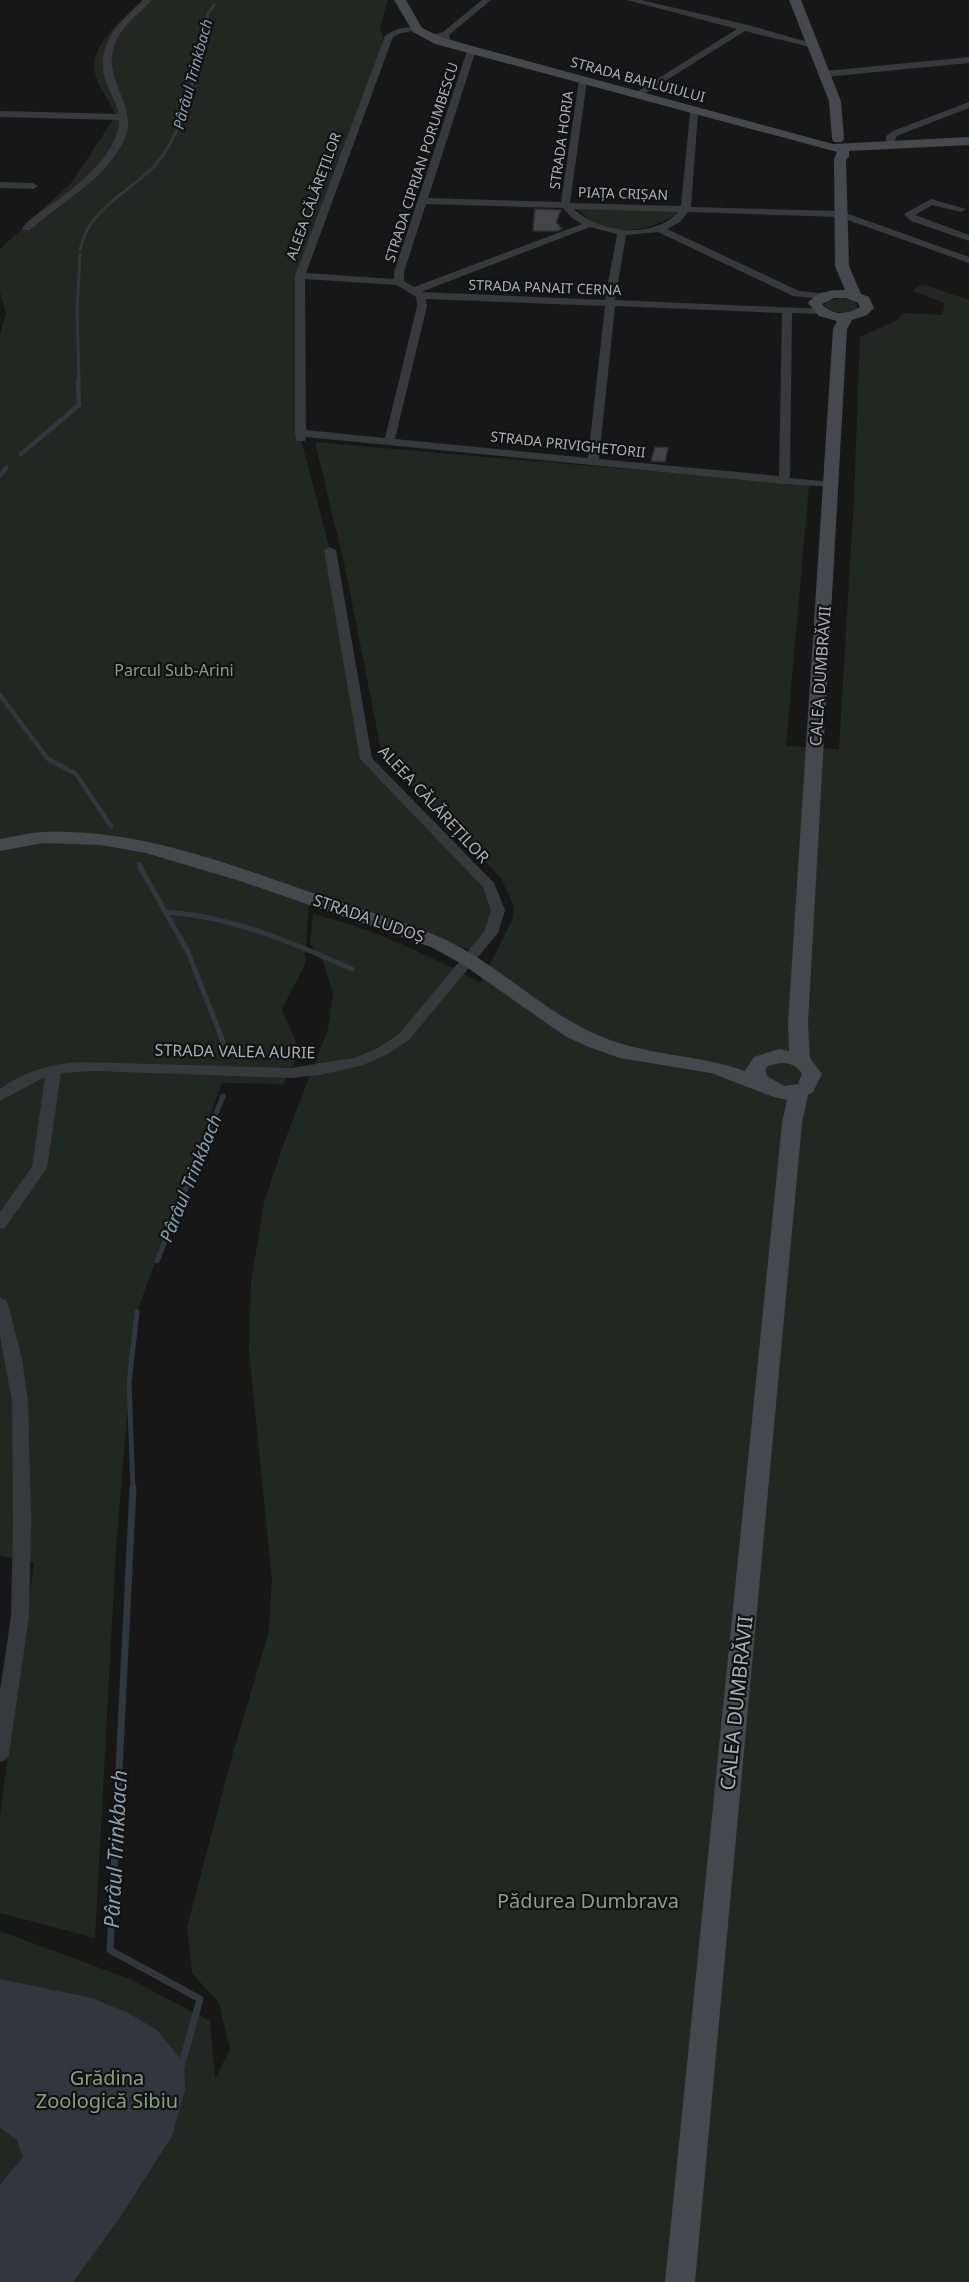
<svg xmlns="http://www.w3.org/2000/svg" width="969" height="2282" viewBox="0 0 969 2282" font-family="'Noto Sans',sans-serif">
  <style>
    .green { fill: #212821 }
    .water { fill: #30383d }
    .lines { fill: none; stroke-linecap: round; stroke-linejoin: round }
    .stream-far3 { stroke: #30383d; stroke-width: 3 }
    .stream-far2 { stroke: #30383d; stroke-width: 4.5 }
    .stream-far1 { stroke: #30383d; stroke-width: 5 }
    .stream { stroke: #30383d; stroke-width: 7 }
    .building { fill: #444548; stroke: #313134; stroke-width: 1.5 }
    .street { fill: #38393d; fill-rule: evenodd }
    .secondary { fill: #46484d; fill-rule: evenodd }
    .labels { text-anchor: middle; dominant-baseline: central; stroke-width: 4.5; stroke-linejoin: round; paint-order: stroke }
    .far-street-label { font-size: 14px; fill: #aaafb7; stroke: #121213 }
    .far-water-label { font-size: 15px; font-style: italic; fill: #859fae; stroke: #121213 }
    .park-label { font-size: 16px; fill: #84a083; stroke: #121213 }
    .street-label { font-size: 16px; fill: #aaafb7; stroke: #121213 }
    .water-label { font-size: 18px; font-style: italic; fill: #859fae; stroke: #121213 }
    .near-street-label { font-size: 20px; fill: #aaafb7; stroke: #121213 }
    .near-park-label { font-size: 20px; fill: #84a083; stroke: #121213 }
    .near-water-label { font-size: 21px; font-style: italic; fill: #859fae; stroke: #121213 }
  </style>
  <rect width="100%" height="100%" fill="#171718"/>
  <path class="green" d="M143 0H388L380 27 385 44 300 276 301 439 330 550 363 752 484 880 498 910 473 951 309 897 305 964 282 1009 300 1052 283 1084 222 1083 135 1317 116 1549 95 1938 0 1913V1815L34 1563 0 1556V334L6 313 0 292V249L72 182 116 115C110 103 100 89 96 77 86 45 124 19 143 0Z
    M576 207 680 210C661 230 619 235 594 223 587 219 582 213 576 207Z
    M922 284 969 300V2282H0V1931L132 1980 210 2021 215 2079 230 2049 219 2003 192 1973 187 1927 234 1749 268 1635 272 1581 249 1351 251 1283 264 1202 285 1140 328 1029 333 994 322 959 310 944 313 914C373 929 427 954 481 983L513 918 514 907 501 878 382 755 345 567 315 442 809 485 786 746 839 749 854 498 860 337 898 320 902 313 942 315 945 303 912 291Z
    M840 298 853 301 857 305 856 309C846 314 833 314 825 306L826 302Z"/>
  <path class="water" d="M0 1979 92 1998 128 2013 157 2030 184 2063 185 2090 172 2136 119 2219 73 2282H0V2185L23 2157 16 2139 0 2128Z"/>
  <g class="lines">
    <path class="stream-far3" d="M80 250C89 203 138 191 163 155 190 115 197 60 208 14L214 5
      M79 382 77 309 80 255"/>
    <path class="stream-far2" d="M21 454 79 405 78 380
      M0 476 6 468
      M0 695 48 759 76 774 111 826
      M139 864 141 868"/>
    <path class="stream-far1" d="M140 867 188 952 224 1044
      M167 912C234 917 291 942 352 969
      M157 1261 223 1096
      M133 1489 129 1383 137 1312"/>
    <path class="stream" d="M133 1488 110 1950 200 1999 181 2067"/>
  </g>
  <path class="building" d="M535 209 561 210 556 222 562 229 556 231H533Z
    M655 447 668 448 665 462 651 461Z"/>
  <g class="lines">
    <path class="street" d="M143 0H152C140 13 124 24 116 41 99 78 139 104 125 138 108 178 61 202 30 230H24L22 228C32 216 46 208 59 199 83 181 119 151 119 120L0 117V111L119 114C116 102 109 91 105 79 95 45 120 21 143 0Z
      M482 0H491L449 35 450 39 476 50 428 198 561 202 579 80 583 77 587 80 570 203 681 206 690 113 687 109 691 106 698 113 691 207 840 211 969 257V263L839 217 688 212 680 222 667 229 799 291 828 294 829 296 824 299 793 296 658 232 626 235 615 300 824 309 825 311 820 314 792 313 790 478 832 482 836 483V487L784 484 306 437 305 441H297L295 433V276L385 36C394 29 410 24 421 30L401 33 393 37 306 273 394 279V272L467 51 443 42 441 37 432 35 443 32ZM426 204 563 208 572 218 582 224 414 287 404 281V272ZM574 209 678 212C654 240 598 233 574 209ZM590 227 617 234 605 300 421 292ZM305 279 397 285 416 297 417 306 385 438 306 430ZM426 299 605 306 588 458 395 439 427 306ZM615 306 782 313 779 476 599 459Z
      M627 0H641L748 25 818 45 814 48 745 31 638 98 635 97V93L737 29Z
      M969 57V63L825 77 821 74 825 71Z
      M969 102V108L899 135 896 137 894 146 886 144V136L893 131Z
      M0 182 33 183 38 186 33 189 0 188Z
      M931 199 966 209 961 212 932 205 915 215 969 235V241L911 221 904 214Z
      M330 547 336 550 372 758 494 883 505 910 498 933 409 1040 388 1054 363 1065 320 1075 291 1078 93 1071 61 1073 47 1168 5 1228 0 1229V1212L32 1167 45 1077 0 1101V1089C24 1071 51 1064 80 1062L291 1068 354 1058 378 1048 399 1034 484 932 491 910 483 887 360 759 324 550Z
      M0 1298 6 1300 8 1304 22 1359 28 1401 31 1522 29 1616 9 1754 7 1759 0 1762V1691L11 1616 13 1522 12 1401 0 1336Z"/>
    <path class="secondary" d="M394 0H406L422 28 443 38 833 144 969 137V145L849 151V157L846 160 849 266 861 294 869 297 874 308 867 315 852 320 847 329 808 1023 810 1058 822 1074 813 1092 808 1095 802 1123 695 2282H665L782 1123 787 1100 774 1097 711 1073 620 1058 586 1046 565 1036 462 964 431 947 240 881 146 853 100 845 43 843 0 851V839C14 837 30 832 45 832 143 828 239 868 330 899 368 912 411 923 446 940 501 966 544 1013 600 1036 646 1056 698 1054 745 1071L754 1057 779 1049 789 1051 788 1023 833 329 837 321 819 316 808 303C817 291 831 290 845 290L835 266 834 159 837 152 435 44 413 32ZM834 298H846L858 303 860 307C847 315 832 316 822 304ZM780 1063C789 1063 797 1065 802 1074L798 1084 784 1086 767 1076 765 1070 768 1066Z
      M789 0H801L841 101 844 139 842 142H834L832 139 829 101Z"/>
  </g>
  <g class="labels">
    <g class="far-street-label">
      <text transform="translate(638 79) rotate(15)">STRADA BAHLUIULUI</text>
      <text transform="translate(561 140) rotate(-82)">STRADA HORIA</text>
      <text transform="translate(421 162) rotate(-72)">STRADA CIPRIAN PORUMBESCU</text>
      <text transform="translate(623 193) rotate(2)">PIAȚA CRIȘAN</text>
      <text transform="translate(313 196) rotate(-70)">ALEEA CĂLĂREȚILOR</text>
      <text transform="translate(545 287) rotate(2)">STRADA PANAIT CERNA</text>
      <text transform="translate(568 444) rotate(6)">STRADA PRIVIGHETORII</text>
    </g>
    <g class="far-water-label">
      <text transform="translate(192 74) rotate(-75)">Pârâul Trinkbach</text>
    </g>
    <g class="park-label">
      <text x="174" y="670">Parcul Sub-Arini</text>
    </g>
    <g class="street-label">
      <text transform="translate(820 676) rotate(-86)">CALEA DUMBRĂVII</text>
      <text transform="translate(434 804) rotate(47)">ALEEA CĂLĂREȚILOR</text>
      <text transform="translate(369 918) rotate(19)">STRADA LUDOȘ</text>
      <text transform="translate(235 1051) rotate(1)">STRADA VALEA AURIE</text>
    </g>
    <g class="water-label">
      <text transform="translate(190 1178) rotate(-68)">Pârâul Trinkbach</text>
    </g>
    <g class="near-street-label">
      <text transform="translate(736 1703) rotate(-84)">CALEA DUMBRĂVII</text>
    </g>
    <g class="near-park-label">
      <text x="588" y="1900">Pădurea Dumbrava</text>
      <text x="107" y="2077">Grădina<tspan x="107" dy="23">Zoologică Sibiu</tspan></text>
    </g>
    <g class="near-water-label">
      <text transform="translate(115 1849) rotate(-87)">Pârâul Trinkbach</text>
    </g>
  </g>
</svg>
